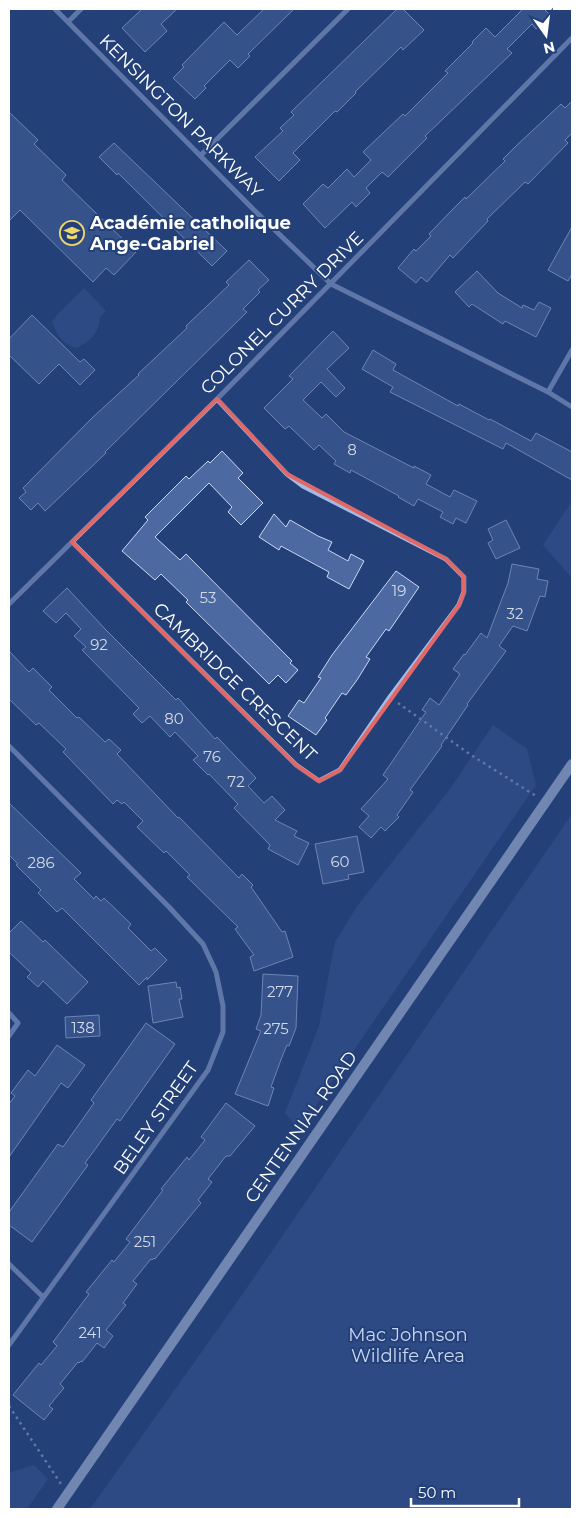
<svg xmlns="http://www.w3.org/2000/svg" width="581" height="1518" viewBox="0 0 581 1518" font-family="Montserrat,sans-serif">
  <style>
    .green { fill: #385896 }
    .building { fill: #4d69a2; stroke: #c9d7f3 }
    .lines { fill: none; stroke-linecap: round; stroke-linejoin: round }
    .path { stroke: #a6bbe3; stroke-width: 2.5; stroke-dasharray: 2.5 4; stroke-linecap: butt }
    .street { stroke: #a6bbe3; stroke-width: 5 }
    .secondary { stroke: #cfdbf4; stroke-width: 10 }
    .marked { fill: none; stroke: #e26868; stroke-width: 4; stroke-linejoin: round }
    .labels { text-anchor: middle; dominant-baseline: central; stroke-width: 4; stroke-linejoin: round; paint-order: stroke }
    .number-label { font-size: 15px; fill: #d2dae8 }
    .street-label { font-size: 18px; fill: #fff; stroke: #244078 }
    .poi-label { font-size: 18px; font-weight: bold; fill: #fff; stroke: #244078; text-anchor: start }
    .park-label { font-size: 18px; fill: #c9d7f3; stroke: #244078 }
  </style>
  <rect width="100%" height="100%" fill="#244078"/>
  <path class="green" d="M84 288 106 311 100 317C99 334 91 340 77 348 63 345 57 335 52 322L57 315Z
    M572 501V578L543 545Z
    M493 725 527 749 536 785 299 1130 285 1113 319 1026 335 942 358 905 450 789Z
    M572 814V1509H90L235 1305Z
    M34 1465 48 1479 27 1509H9V1473Z"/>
  <path class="building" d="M142 9H177L161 24 167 31 145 52 122 28Z
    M264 9H294L248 54 250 56 238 68 230 60 204 86 206 88 195 99 173 78 184 67 182 65 224 22 237 35Z
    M397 9H403L424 30 403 50 401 47 355 92 356 93 337 112 335 111 293 153 300 160 279 181 255 157 283 131 280 128 294 115 291 112Z
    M523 9H544L550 15 536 29 532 24 507 49 512 53 425 136 427 138 388 177 382 172 366 188 370 193 356 207 352 202 325 228 303 204 323 184 328 188 347 169 354 177 371 160 363 152 403 114 405 116 448 73 445 71 473 43 472 42 486 28 495 37Z
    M572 101V133L565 140 568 143 528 184 525 182 487 219 488 221 453 258 450 255 427 282 421 277 416 283 398 268 414 249 416 251 431 236 429 234 451 211 465 197 466 199 505 161 503 159 516 146 561 104 565 108Z
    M9 112 38 140 34 144 66 175 62 180 136 252 114 275 106 268 93 282 20 210 9 221Z
    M114 143 227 251 212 266 118 173 117 175 99 157Z
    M572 227V274L568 281 548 270Z
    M249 260 269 280 258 290 260 292 243 309 247 312 105 452 106 453 45 511 38 503 31 510 19 498 26 492 23 488 92 418 139 375 138 374 187 328 186 326 229 285 226 282Z
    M477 271 498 293 522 308 523 305 534 310 539 302 551 308 536 337 505 321 503 324 472 304 469 307 455 292Z
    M32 315 80 362 84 359 95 370 80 385 59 364 39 384 9 355V339Z
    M333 331 349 348 327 369 345 388 336 397 321 382 303 400 322 418 326 414 344 432 414 468V466L431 475 426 484 450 497 454 490 477 501 466 523 456 518 453 524 440 517 443 512 418 499 414 506 398 497 399 496 351 470 350 473 334 464 336 461 319 445 314 450 289 426 285 429 264 408 293 379 289 376Z
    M373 350 396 364 393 370 458 406 459 404 489 420 490 419 531 441 536 433 572 452V480L506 443 503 449 390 392 393 387 362 369Z
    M222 451 243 473 238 478 263 503 241 525 228 512 232 507 209 483 155 537 180 560 186 554 292 661 290 663 298 670 286 683 278 675 269 684 186 602 188 600 161 574 155 580 122 551 148 520 145 517 186 476 189 479 208 461 210 463Z
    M274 514 286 527 290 520 318 536 332 542 328 550 348 561 351 554 364 561 349 589 327 577 329 572 281 546 279 550 259 537Z
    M506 520 520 548 496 559 488 543 493 540 488 529Z
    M512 564 539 569 537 579 548 581 545 597 540 596 527 631 513 626 499 646 506 651 467 704 468 705 441 745 442 746 410 790 413 792 397 815 399 817 385 831 381 827 371 838 359 827 369 816 361 809 388 779 383 775 426 712 422 710 430 698 439 705 460 674 453 669 464 654 465 655 481 633 487 638 508 583Z
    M396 571 419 587 389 631 386 629 366 657 370 659 357 680 346 695 342 693 325 718 327 720 316 735 288 716 299 700 304 703 321 678 318 677 332 655Z
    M67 588 105 629 176 700 178 698 215 739 217 737 256 778 248 786 264 803 272 796 285 810 275 820 297 831 294 836 309 843 298 865 268 849 270 845 234 808 238 804 209 774 208 775 193 760 198 756 175 732 170 737 150 716 142 723 133 714 139 708 82 650 86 647 74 636 81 629 66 613 56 623 43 611Z
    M9 651 29 672 33 668 52 687 49 690 77 718 79 717 105 742 109 739 121 750 117 754 178 818 179 817 239 878 242 874 253 885 251 887 282 932 285 931 293 957 254 971 250 957 254 955 235 929 238 927 187 877 190 875 166 851 164 853 137 827 143 821 124 802 122 804 117 800 113 804 63 752 66 749 39 723 36 725 9 699Z
    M9 803 81 873 74 879 94 899 96 896 101 901 104 898 131 924 128 928 151 951 155 948 167 960 147 980V977L139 985 62 908 57 912 38 893 41 890 16 865 18 864 9 855Z
    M357 836 364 872 348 875 349 879 323 884 315 844Z
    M21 921 43 942 45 940 88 982 67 1004 43 981 38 987 27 977 31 973 9 952V933Z
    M263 974 298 976 296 1028 289 1046 287 1045 282 1057 271 1087 274 1088 268 1106 235 1094 261 1031 256 1029 261 1015Z
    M176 982 177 988 180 987 182 999H179L183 1017 153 1023 148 986Z
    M99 1015 100 1036 66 1038 65 1017Z
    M146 1023 175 1044 120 1121 117 1119 96 1148 85 1163 88 1165 32 1242 9 1225V1212L58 1144 63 1147 94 1103 91 1100Z
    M57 1045 85 1065 68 1088 61 1083 9 1157V1104L15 1096 11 1093 28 1070 35 1076Z
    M226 1103 255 1126 230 1156H226L208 1179 212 1182 198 1200 201 1203 155 1259 154 1258 152 1260 151 1259 133 1281 137 1284 123 1303 126 1305 106 1330 113 1336 104 1348 97 1343 82 1362 81 1361 79 1363 78 1362 60 1384 64 1388 49 1406 53 1409 44 1420 13 1395 39 1363 41 1365 57 1346 53 1342 89 1294 86 1292 112 1260 114 1262 130 1242 126 1239 163 1190 161 1189 187 1157 189 1160 205 1140 201 1137Z"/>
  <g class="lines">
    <path class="path" d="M398 703 471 755 536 796
      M9 1406 61 1484"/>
    <path class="street" d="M55 9 252 208 331 284 548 392 572 407
      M68 22 81 9
      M201 155 348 9
      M548 392 572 350
      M72 542 296 765 319 781 340 770 390 697 459 605 464 592V577L446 559 303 486 287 474 217 399
      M9 604 217 399 572 38
      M9 746 169 907 203 944 216 972 223 1006V1032L208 1070 9 1345
      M9 1013 18 1023 9 1036
      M9 1264 43 1297"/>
    <path class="secondary" d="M57 1509 572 764"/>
  </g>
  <path d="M0 0H581V1518H0ZM217 399 287 474 446 559 464 577V592L459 605 340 770 319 781 296 765 72 542Z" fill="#244078" fill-opacity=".55" fill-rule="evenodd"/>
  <path class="marked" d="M217 399 287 474 446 559 464 577V592L459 605 340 770 319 781 296 765 72 542Z"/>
  <defs>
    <symbol id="school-ring" viewBox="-11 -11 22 22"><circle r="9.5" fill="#244078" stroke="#edd66b" stroke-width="1.5"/><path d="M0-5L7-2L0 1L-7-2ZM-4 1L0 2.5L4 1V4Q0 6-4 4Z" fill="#edd66b"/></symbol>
  </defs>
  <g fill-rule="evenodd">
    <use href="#school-ring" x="58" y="219" width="28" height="28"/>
  </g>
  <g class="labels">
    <g class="number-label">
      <text x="352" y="449">8</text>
      <text x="399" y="590">19</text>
      <text x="208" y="597">53</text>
      <text x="515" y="613">32</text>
      <text x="99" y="644">92</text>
      <text x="174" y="718">80</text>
      <text x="212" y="756">76</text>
      <text x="236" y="781">72</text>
      <text x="340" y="861">60</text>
      <text x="41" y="862">286</text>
      <text x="280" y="991">277</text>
      <text x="83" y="1027">138</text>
      <text x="276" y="1028">275</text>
      <text x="145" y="1241">251</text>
      <text x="90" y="1332">241</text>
    </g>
    <g class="street-label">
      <text transform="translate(181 116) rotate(45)">KENSINGTON PARKWAY</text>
      <text transform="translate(282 313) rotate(-45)">COLONEL CURRY DRIVE</text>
      <text transform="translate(235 682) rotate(44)">CAMBRIDGE CRESCENT</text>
      <text transform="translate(156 1118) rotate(-55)">BELEY STREET</text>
      <text transform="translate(301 1127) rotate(-55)">CENTENNIAL ROAD</text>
    </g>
    <g class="poi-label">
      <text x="90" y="223">Académie catholique<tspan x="90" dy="21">Ange-Gabriel</tspan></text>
    </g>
    <g class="park-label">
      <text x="408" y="1335">Mac Johnson<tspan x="408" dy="21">Wildlife Area</tspan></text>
    </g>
  </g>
  <rect width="581" height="1518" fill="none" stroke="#ffffff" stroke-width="20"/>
  <g transform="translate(546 35) rotate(166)" stroke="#244078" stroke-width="4" paint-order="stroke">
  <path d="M0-4L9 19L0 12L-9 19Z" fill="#ffffff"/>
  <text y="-8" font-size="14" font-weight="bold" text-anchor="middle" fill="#ffffff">N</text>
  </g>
  <path d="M411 1498v8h108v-8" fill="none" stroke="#ffffff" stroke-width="2.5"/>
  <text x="418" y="1498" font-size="15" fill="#ffffff" stroke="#244078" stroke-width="4" paint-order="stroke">50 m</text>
</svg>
